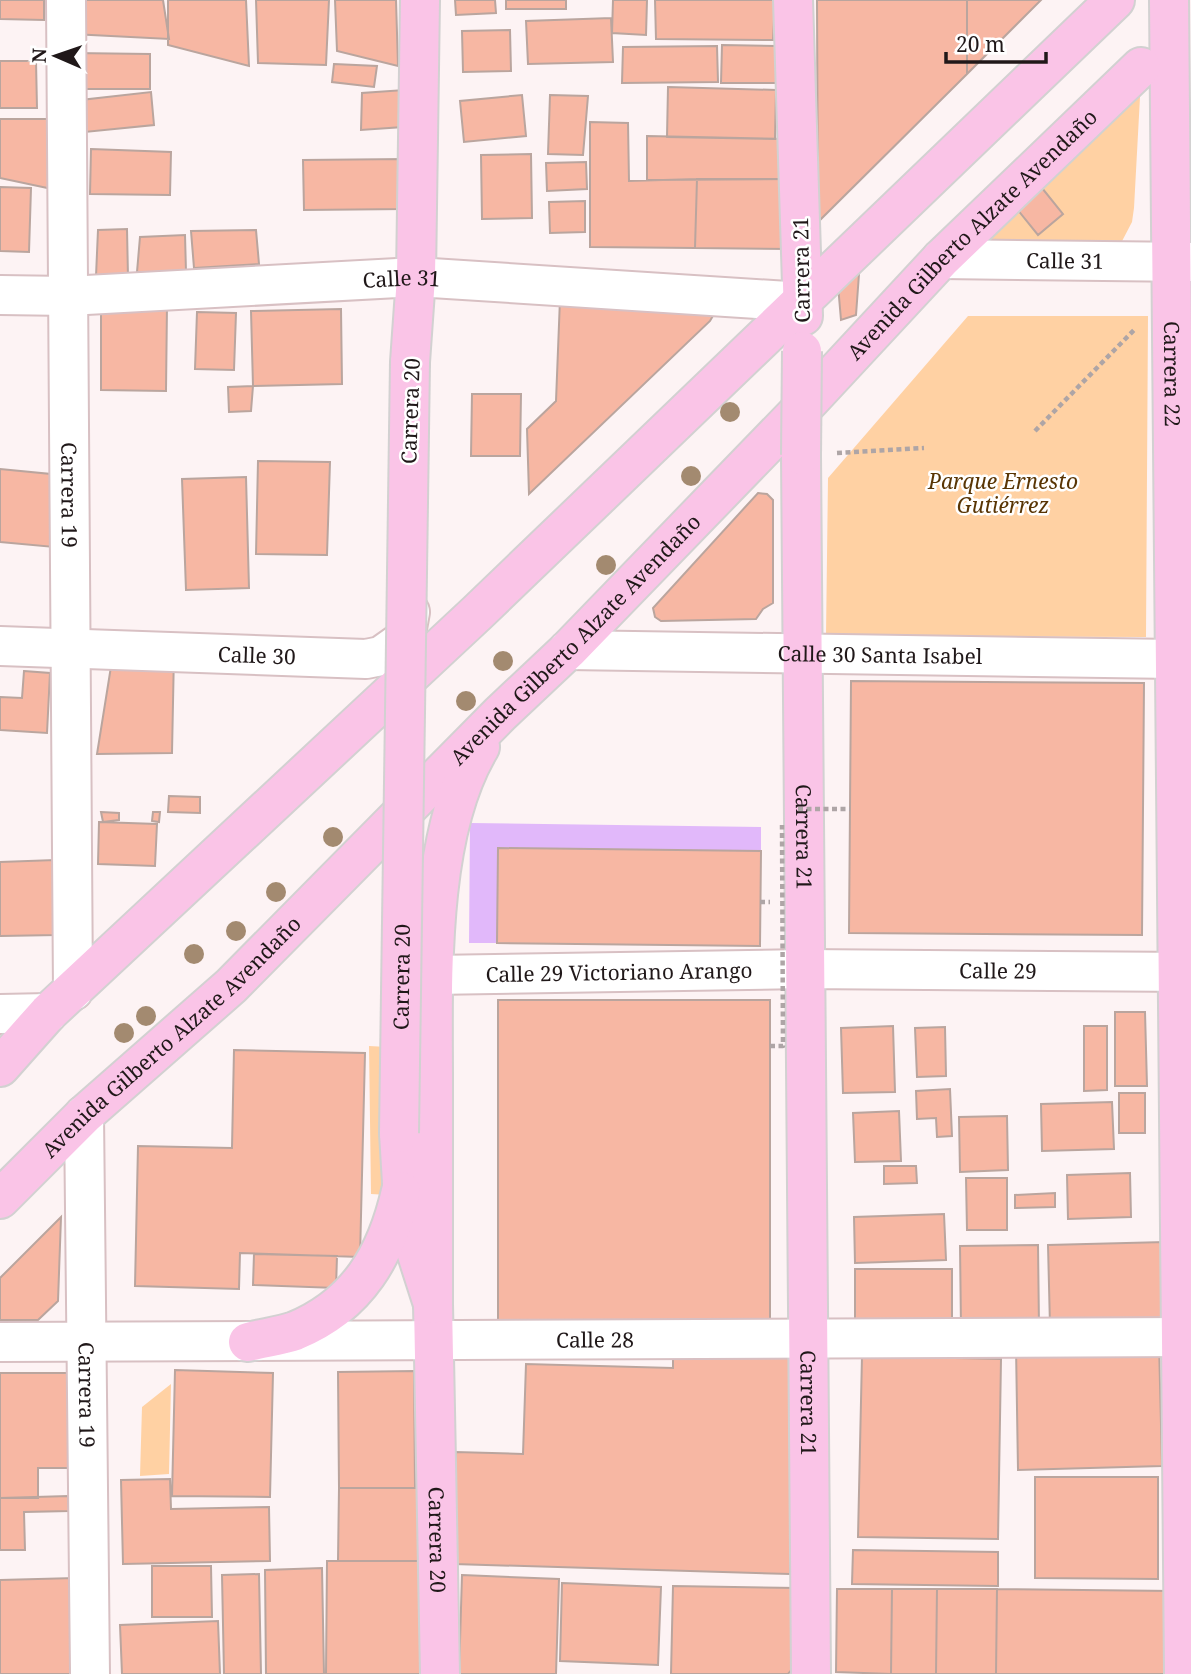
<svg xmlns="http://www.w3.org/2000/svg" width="1191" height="1674" viewBox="0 0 1191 1674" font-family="'Noto Serif',serif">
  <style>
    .green { fill: #ffd1a3 }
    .water { fill: #e1b8fa }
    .building { fill: #f7b7a3; stroke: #baa59e; stroke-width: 2 }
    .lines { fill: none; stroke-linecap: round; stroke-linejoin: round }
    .minor-casing { stroke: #d8c0c3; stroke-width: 42 }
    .major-casing { stroke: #d2d1d1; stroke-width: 42 }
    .path { stroke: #aea5a6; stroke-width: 4.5; stroke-dasharray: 5 3.5; stroke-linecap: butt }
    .minor { stroke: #fff; stroke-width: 38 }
    .major { stroke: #fac4e7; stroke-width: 38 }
    .major-bridge-casing { stroke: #d2d1d1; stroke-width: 42; stroke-linecap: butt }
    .path-bridge { stroke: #aea5a6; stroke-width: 4.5; stroke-dasharray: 5 3.5; stroke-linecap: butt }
    .major-bridge { stroke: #fac4e7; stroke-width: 38 }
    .tree { fill: #a38a70 }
    .labels { text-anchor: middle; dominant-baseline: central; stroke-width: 5; stroke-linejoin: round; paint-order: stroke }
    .street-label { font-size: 21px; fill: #201819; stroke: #fff }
    .park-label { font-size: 21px; font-style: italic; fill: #593504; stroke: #fff }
  </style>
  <rect width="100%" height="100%" fill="#fdf3f4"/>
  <path class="green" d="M1134 93 1140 97 1134 208 1132 222 1120 245 982 244Z
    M968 316H1148L1146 637 826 636 828 478Z
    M369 1046 406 1048 407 1196 371 1194Z
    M171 1384 169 1474 140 1476 142 1407Z"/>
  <path class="water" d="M470 823 761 827V851L499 848 497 943H469Z"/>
  <path class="building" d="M0 0H44V20L0 19Z
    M72 0H163L169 39 72 34Z
    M168 0H246L249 66 168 45Z
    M256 0H329L326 65 258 63Z
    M335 0H396L398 66 337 51Z
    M455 0H495L496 13 456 15Z
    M506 0H566V9H506Z
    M613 0H647L646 35 612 33Z
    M655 0H775L773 40 656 39Z
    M817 0H967V74L818 222Z
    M967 0H1041L967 74Z
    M611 18 613 62 528 64 526 21Z
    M510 30 511 71 463 72 462 31Z
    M722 45 776 46V83H721Z
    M717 46 718 82 622 83 623 47Z
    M73 53 150 54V89H72Z
    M0 61H36L37 108H0Z
    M334 64 377 66 374 87 332 82Z
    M668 87 776 90 775 139 667 137Z
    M404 90 403 127 361 130 362 93Z
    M151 92 154 125 75 133 72 101Z
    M522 95 526 136 464 142 460 101Z
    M550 95 588 96 583 155 548 154Z
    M0 119H52V189L0 178Z
    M590 122 628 123 629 181 697 179 695 248 590 247Z
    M647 136 790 139V179L647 180Z
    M91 149 171 152 170 195 90 194Z
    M531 154 532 218 482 219 481 155Z
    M406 159V209L304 210 303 160Z
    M586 162 587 189 547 191 546 163Z
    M697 179H790L789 249 695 248Z
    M1038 183 1063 214 1038 235 1013 204Z
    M0 187 31 188 29 252 0 251Z
    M585 201V232L550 233 549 202Z
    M127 229 128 277 96 276 98 230Z
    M256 230 259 264 194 268 191 231Z
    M185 235 186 272H137L140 237Z
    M859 274 856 315 841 320 838 285Z
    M560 299 714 314 710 321 529 494 527 429 556 401Z
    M101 305H167L166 391 101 390Z
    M341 309 342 384 253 386 251 311Z
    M197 312 236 313 234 370 195 369Z
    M253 386 251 411 229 412 228 387Z
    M472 394H521L520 456H471Z
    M258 461 330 462 327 555 256 554Z
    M0 469 61 475 54 547 0 542Z
    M246 477 249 588 186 590 182 479Z
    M758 493 767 494 773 500V603L763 609 756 619 661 621 655 617 653 608Z
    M174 653 172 753 97 754 113 654Z
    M24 671 50 673 47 733 0 730V697L22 698Z
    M851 681 1144 683 1142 935 849 933Z
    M169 796 200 797V813L168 812Z
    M101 812 119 813V820L103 822Z
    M153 812H160L159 822 152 821Z
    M99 822 157 824 155 866 98 864Z
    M498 848 761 851 760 946 497 943Z
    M55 860 57 935 0 936V862Z
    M498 1000H770V1329L498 1328Z
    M1115 1012H1145L1147 1086H1115Z
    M893 1026 895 1092 843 1093 841 1028Z
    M1084 1026H1107V1090L1084 1091Z
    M945 1027 946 1076 917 1077 915 1028Z
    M234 1050 365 1053 360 1257 240 1253 239 1289 135 1286 138 1146 232 1148Z
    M950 1089 952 1136 937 1137 936 1118 917 1119 916 1091Z
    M1119 1093H1145V1133H1119Z
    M1112 1102 1114 1149 1042 1151 1041 1104Z
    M899 1111 901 1161 855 1162 853 1113Z
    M1007 1116 1008 1170 960 1172 959 1117Z
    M884 1166H916L917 1183 884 1184Z
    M1130 1173 1131 1217 1068 1219 1067 1175Z
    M966 1178H1007V1230H967Z
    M1055 1193V1207L1015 1208V1195Z
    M944 1214 946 1260 855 1263 854 1217Z
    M61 1217 58 1301 38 1320H0V1278Z
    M1165 1242 1166 1324 1050 1326 1048 1245Z
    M1038 1245 1039 1327 961 1328 960 1246Z
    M254 1254 337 1256 336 1288 253 1285Z
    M855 1269H952V1336L855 1337Z
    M1159 1343 1162 1466 1018 1470 1016 1347Z
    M673 1352 796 1355 790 1574 454 1564 456 1452 523 1454 526 1364 673 1368Z
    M862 1356 1001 1359 998 1539 858 1537Z
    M175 1370 273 1373 270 1497 172 1496Z
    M414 1371 415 1488H339L338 1372Z
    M0 1373H71L70 1468H38V1498H0Z
    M1035 1477H1158V1579L1035 1578Z
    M170 1479 171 1509 269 1507 270 1561 123 1564 121 1480Z
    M339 1488H423L422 1561H338Z
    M68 1496 69 1511 24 1512 25 1550H0V1498Z
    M853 1550 998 1552V1586L852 1584Z
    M327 1561H433L432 1674H326Z
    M152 1566H211L212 1617H152Z
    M322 1568 324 1674H266L265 1570Z
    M259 1574 261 1674H224L222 1575Z
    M462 1575 559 1579 556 1674H459Z
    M75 1578 76 1674H0V1580Z
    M562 1583 661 1587 658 1665 560 1661Z
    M673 1586 797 1588 795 1666 788 1674H671Z
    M837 1589H892L891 1674 836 1672Z
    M892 1589H937L936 1674H891Z
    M937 1589H997L996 1674H936Z
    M997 1589 1172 1591 1170 1674H996Z
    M218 1621 220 1674H122L120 1625Z"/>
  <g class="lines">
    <defs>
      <g id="minor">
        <path id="s1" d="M66 0 73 991"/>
        <path id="s2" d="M941 259 1191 262"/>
        <path id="s3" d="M0 295 68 296 416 277 803 302"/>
        <path id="s4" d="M0 646 366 659 381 656 405 639 410 612"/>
        <path id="s5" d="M568 650 1175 659 1191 654"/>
        <path id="s6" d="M433 975 805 969 1191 972"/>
        <path d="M0 1014 48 1013"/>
        <path id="s7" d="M84 1115 90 1674"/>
        <path id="s8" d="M0 1342 1191 1337"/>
      </g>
      <g id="major">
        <path d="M793 0 803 316"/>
        <path id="s9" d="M1169 0 1184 1674"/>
        <path d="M410 362 416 277 420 0"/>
        <path id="s10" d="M801 455 811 1674"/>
        <path d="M0 1067 48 1013 477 613 1115 0"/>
        <path id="s11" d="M399 1133 402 1183 414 1245 433 1304 440 1674"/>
        <path id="s12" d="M0 1199 84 1115 231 986 500 714 568 650 811 399 941 259 1141 67"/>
        <path d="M433 1304C433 1229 433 1155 433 1080 433 979 427 835 480 747"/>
        <path d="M248 1342C263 1338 281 1336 295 1331 358 1305 387 1254 401 1191"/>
      </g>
    </defs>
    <use href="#minor" class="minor-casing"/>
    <use href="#major" class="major-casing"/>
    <path class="path" d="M1035 431 1135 329
      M837 453 924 448
      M760 902H770"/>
    <use href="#minor" class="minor"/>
    <use href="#major" class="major"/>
    <defs>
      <g id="major-bridge">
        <path d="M801 455 802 351"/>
        <path id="s13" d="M399 1133 410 362"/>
      </g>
    </defs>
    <use href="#major-bridge" class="major-bridge-casing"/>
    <path class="path-bridge" d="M798 809H850
      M770 1046H783L782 825"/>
    <use href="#major-bridge" class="major-bridge"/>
  </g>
  <g class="tree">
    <circle cx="730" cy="412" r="10"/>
    <circle cx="691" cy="476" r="10"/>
    <circle cx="606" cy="565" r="10"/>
    <circle cx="503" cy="661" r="10"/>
    <circle cx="466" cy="701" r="10"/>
    <circle cx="333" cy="837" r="10"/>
    <circle cx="276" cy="892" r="10"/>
    <circle cx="236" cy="931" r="10"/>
    <circle cx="194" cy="954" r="10"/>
    <circle cx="146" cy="1016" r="10"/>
    <circle cx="124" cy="1033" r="10"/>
  </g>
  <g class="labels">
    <g class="street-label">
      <text stroke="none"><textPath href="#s12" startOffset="1370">Avenida Gilberto Alzate Avendaño</textPath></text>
      <text stroke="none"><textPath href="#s2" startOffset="124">Calle 31</textPath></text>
      <text transform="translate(801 270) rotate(-91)">Carrera 21</text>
      <text stroke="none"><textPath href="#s3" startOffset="402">Calle 31</textPath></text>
      <text stroke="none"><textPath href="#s9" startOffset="374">Carrera 22</textPath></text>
      <text transform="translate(410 411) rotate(-88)">Carrera 20</text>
      <text stroke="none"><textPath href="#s1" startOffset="495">Carrera 19</textPath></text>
      <text stroke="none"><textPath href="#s12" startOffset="803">Avenida Gilberto Alzate Avendaño</textPath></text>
      <text stroke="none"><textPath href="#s4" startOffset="257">Calle 30</textPath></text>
      <text stroke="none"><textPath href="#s5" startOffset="312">Calle 30 Santa Isabel</textPath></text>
      <text stroke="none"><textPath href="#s10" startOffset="382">Carrera 21</textPath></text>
      <text stroke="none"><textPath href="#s6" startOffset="565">Calle 29</textPath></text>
      <text stroke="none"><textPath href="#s6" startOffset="186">Calle 29 Victoriano Arango</textPath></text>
      <text stroke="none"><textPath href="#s13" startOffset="156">Carrera 20</textPath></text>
      <text stroke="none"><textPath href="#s12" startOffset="236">Avenida Gilberto Alzate Avendaño</textPath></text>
      <text stroke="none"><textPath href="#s8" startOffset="595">Calle 28</textPath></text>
      <text stroke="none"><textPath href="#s7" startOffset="280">Carrera 19</textPath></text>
      <text stroke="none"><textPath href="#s10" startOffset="948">Carrera 21</textPath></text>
      <text stroke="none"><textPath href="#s11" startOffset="411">Carrera 20</textPath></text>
    </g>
    <g class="park-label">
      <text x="1003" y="481">Parque Ernesto<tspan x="1003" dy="24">Gutiérrez</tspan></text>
    </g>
  </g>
  <g transform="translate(56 56) rotate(272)" stroke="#ffffff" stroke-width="5" paint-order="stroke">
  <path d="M0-5L12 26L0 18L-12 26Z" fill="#201819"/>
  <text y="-10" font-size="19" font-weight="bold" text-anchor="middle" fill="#201819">N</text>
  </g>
  <path d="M946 52v10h100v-10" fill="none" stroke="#201819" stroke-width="3.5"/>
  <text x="956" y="52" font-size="21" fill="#201819" stroke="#ffffff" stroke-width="5" paint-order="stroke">20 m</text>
</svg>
